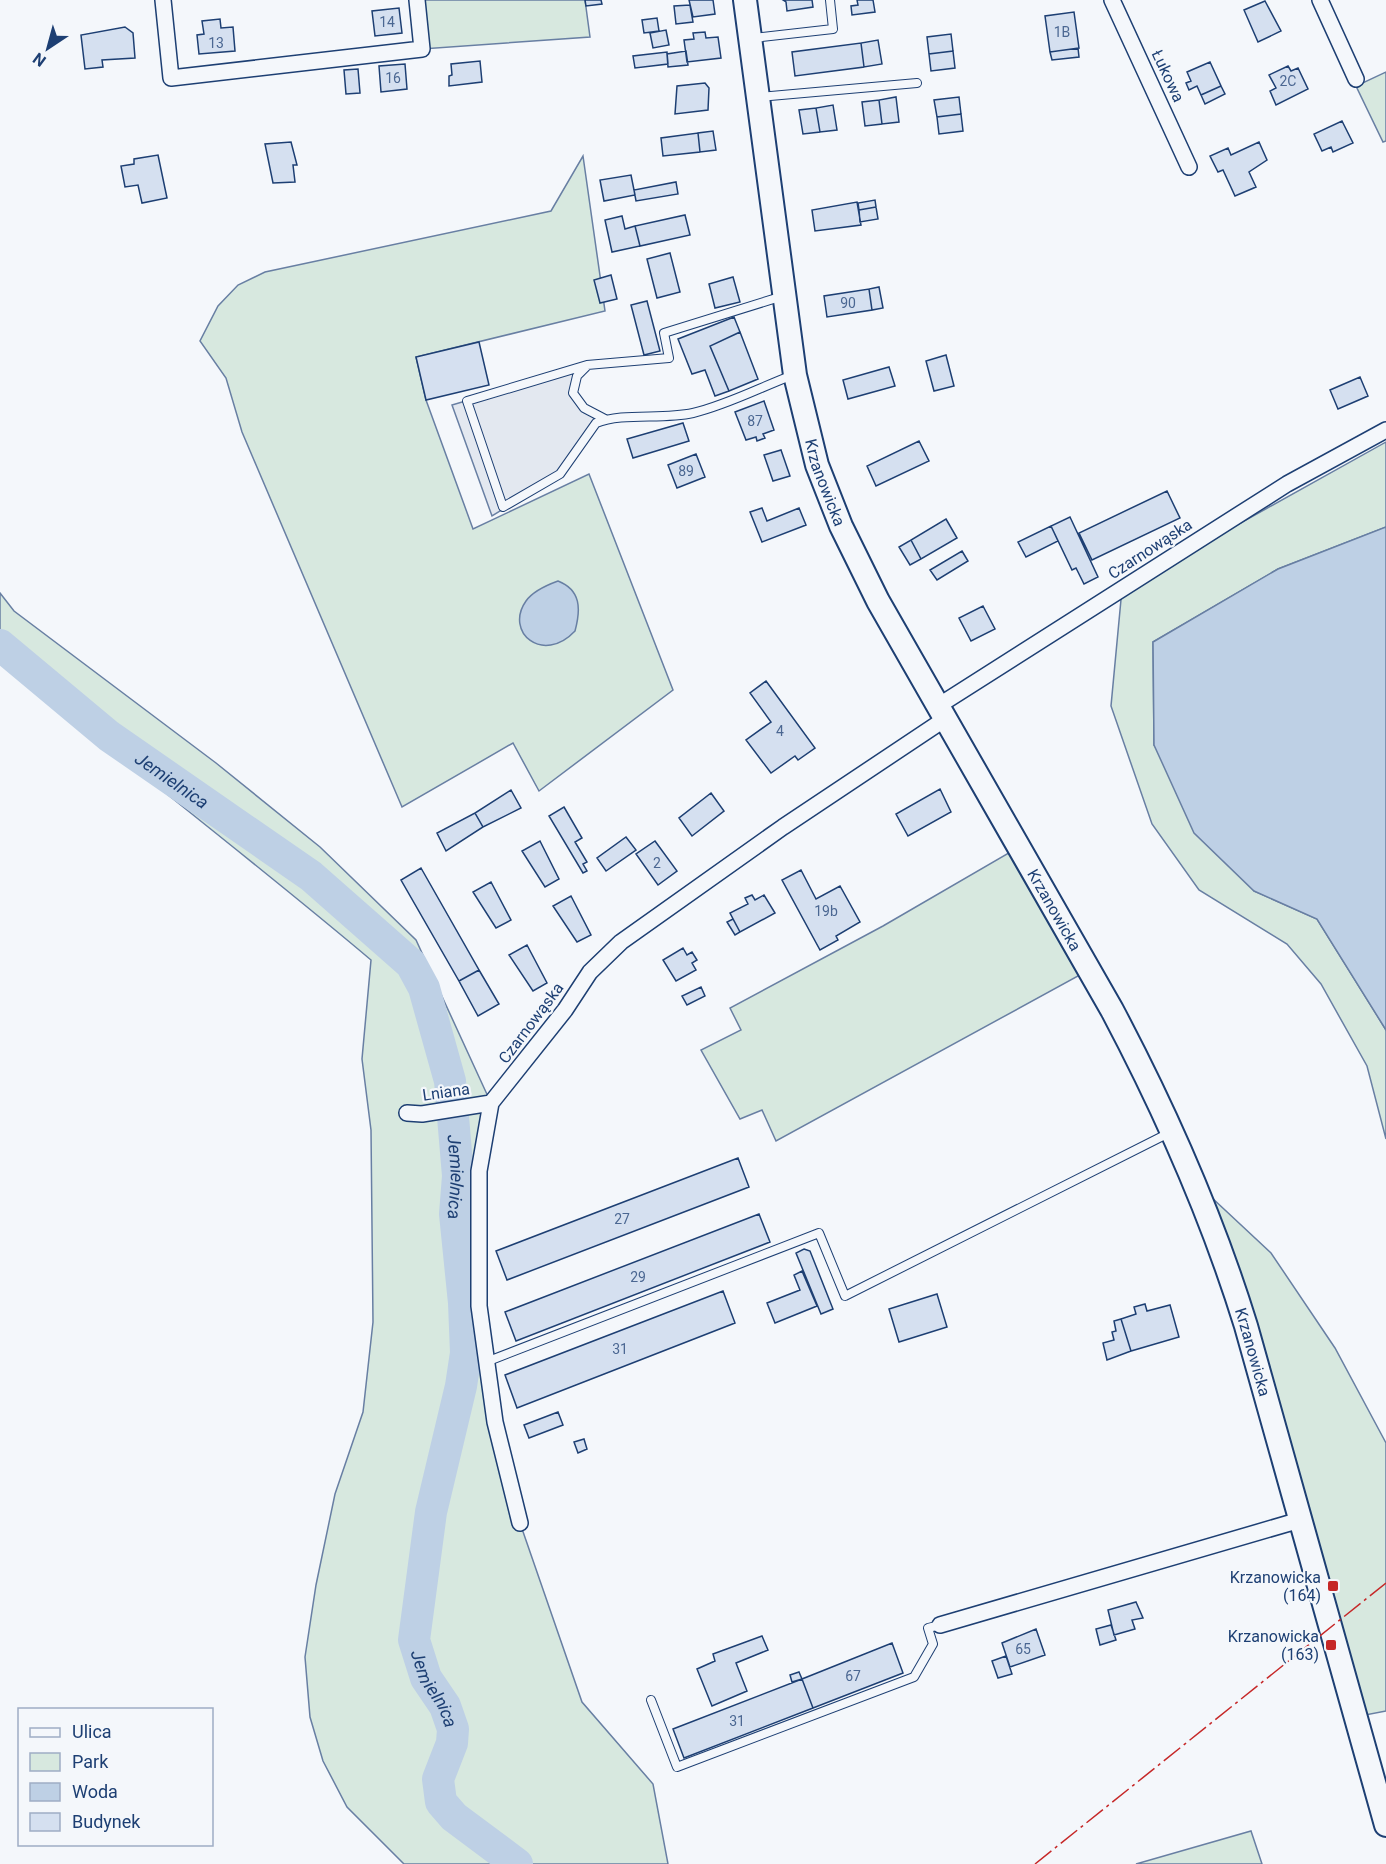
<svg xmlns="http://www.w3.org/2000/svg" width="1386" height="1864" viewBox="0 0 1386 1864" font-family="Roboto,sans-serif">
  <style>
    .green { fill: #d7e8df; stroke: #687fa3; stroke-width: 1.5 }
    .parking { fill: #e3e8f0; stroke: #687fa3; stroke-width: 1.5 }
    .water { fill: #bed0e5; stroke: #687fa3; stroke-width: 1.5 }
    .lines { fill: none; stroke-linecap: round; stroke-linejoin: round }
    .river { stroke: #bed0e5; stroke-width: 32 }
    .building { fill: #d5e0f0; stroke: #1d3f73; stroke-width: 1.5 }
    .lane-casing { stroke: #1d3f73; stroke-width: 10 }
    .street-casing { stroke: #1d3f73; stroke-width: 18 }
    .secondary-casing { stroke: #1d3f73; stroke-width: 26 }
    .lane { stroke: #f4f7fb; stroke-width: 8 }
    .street { stroke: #f4f7fb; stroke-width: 15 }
    .secondary { stroke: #f4f7fb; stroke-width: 22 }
    .power { stroke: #c62828; stroke-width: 1.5; stroke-dasharray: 21 4.5 3 4.5; stroke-linecap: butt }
    .poi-dot { fill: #c62828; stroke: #f4f7fb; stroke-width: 2 }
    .labels { text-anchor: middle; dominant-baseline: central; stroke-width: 4.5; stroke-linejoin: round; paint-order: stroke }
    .number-label { font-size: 14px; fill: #4b6792 }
    .street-label { font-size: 16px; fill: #1d3f73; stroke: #f4f7fb }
    .poi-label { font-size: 16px; fill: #1d3f73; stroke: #f4f7fb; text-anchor: end }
    .water-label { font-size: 18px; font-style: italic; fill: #1d3f73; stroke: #f4f7fb }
  </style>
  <rect width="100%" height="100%" fill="#f4f7fb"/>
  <path class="green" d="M417 0H585L590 37 422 49Z
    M1386 72V141L1383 142 1356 86Z
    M583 156 605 311 416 357 426 400 473 529 589 474 673 690 539 791 513 743 402 807 242 432 226 378 200 341 218 306 238 285 265 272 551 211Z
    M1386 442V527L1278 569 1153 642 1154 745 1254 891 1317 919 1386 1030V1139L1367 1066 1321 984 1287 944 1199 890 1152 824 1111 706 1122 589Z
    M0 593 14 611 216 763 320 847 416 940 491 1103 479 1171V1306L520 1523 582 1702 653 1784 668 1864H404L347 1807 323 1761 310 1717 305 1657 316 1585 335 1494 363 1412 373 1322 371 1130 362 1059 371 960C249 857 123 761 0 659Z
    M1019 847 1089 970 776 1141 762 1110 740 1119 701 1050 741 1030 730 1008 883 926Z
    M1195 1182 1271 1253 1335 1348 1386 1443V1711L1355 1717Z
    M1251 1831 1262 1864H1136Z"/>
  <path class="parking" d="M587 365 573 393 584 408 605 419 596 423 560 474 492 516 452 405Z"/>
  <path class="water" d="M1386 527V1030L1317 919 1254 891 1194 833 1154 745 1153 642 1278 569Z
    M558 581C581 590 581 609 575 631 543 665 504 632 526 601 533 591 547 585 558 581Z"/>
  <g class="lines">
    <path class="river" id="s1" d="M0 645 109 736 311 876 411 964 424 988 450 1081 458 1176 455 1214 464 1303 466 1353 461 1386 431 1512 414 1640 426 1678 445 1706 453 1729 452 1743 438 1779 441 1802 454 1817 517 1864"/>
  </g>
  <path class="building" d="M585 0H601L602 4 586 6Z
    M689 0H713L715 14 693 17Z
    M783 0H812L813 7 787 11 786 2Z
    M857 0H873L875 12 852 15 851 6 858 5Z
    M1265 1 1281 31 1258 42 1244 10Z
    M690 5 693 22 676 24 674 6Z
    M399 8 402 33 375 36 372 11Z
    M1074 12 1079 48 1050 52 1045 16Z
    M657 18 659 31 644 33 642 20Z
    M220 19 221 28 233 27 235 51 199 54 197 35 204 34 202 21Z
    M125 27 133 33 135 58 102 60 103 67 85 69 81 35Z
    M666 30 669 45 653 48 650 33Z
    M705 32 706 38 718 37 721 58 687 62 684 40 694 39 693 33Z
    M951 34 953 51 929 54 927 37Z
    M878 40 882 64 864 67 861 43Z
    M861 43 864 67 795 76 792 52Z
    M1078 48 1079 57 1052 60 1050 52Z
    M686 51 688 65 668 67 667 54Z
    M953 51 955 68 931 71 929 54Z
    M667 52 668 64 635 68 633 56Z
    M480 61 482 82 449 86V76L452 75 451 64Z
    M1210 62 1221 86 1201 95 1197 86 1189 90 1186 83 1191 81 1187 72Z
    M405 64 407 89 381 92 379 66Z
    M1288 66 1291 71 1298 68 1308 89 1276 105 1270 91 1276 88 1269 75Z
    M358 69 360 93 346 94 344 70Z
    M705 83 709 88 708 110 675 114 677 86Z
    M1221 86 1225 94 1205 104 1201 95Z
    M896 97 899 122 882 124 879 100Z
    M959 97 961 114 937 117 934 100Z
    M879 100 882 124 865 126 862 102Z
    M833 105 837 130 820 132 816 108Z
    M816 108 820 132 803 134 799 110Z
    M961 114 963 131 939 134 937 117Z
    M1342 121 1353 143 1333 152 1331 147 1322 151 1314 134Z
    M713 131 716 150 700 152 698 133Z
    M698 133 700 152 663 156 661 138Z
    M291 142 297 165H293L295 182 273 183 265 144Z
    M1259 142 1267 160 1249 172 1256 187 1235 196 1223 170 1218 172 1210 156 1228 148 1231 155Z
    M158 155 167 198 142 203 138 185 125 187 121 166 134 164V159Z
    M631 175 635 195 604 201 600 180Z
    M676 182 678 194 636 201 634 190Z
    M875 200 876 207 859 210 858 203Z
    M857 202 861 225 815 231 812 210Z
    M876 207 878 219 860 222 859 210Z
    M685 215 690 235 640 246 635 226Z
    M622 216 625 229 635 226 640 246 612 252 605 220Z
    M670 253 680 292 657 298 647 259Z
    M611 275 617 299 600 303 594 280Z
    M733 277 740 302 715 308 709 284Z
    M879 287 883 308 872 310 869 289Z
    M869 289 872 310 827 317 824 296Z
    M647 301 660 351 644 355 631 305Z
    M734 317 740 332 710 346 729 391 715 396 705 370 692 374 678 339Z
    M740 332 758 379 729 391 710 346Z
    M479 342 489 385 426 400 416 357Z
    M946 355 954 386 934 391 926 361Z
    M889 367 895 386 848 399 843 380Z
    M1360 377 1368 396 1338 409 1330 390Z
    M764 401 774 430 763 434 765 438 757 441 756 437 746 440 735 412Z
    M683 423 689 441 633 458 627 439Z
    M919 441 929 461 876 486 867 466Z
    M781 450 790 476 773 481 764 455Z
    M696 454 705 477 677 488 668 465Z
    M1167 491 1180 518 1092 560 1079 533Z
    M762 508 767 521 799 508 806 525 762 542 750 512Z
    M1070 517 1098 577 1084 584 1076 568 1072 570 1051 526Z
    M946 519 957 538 921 559 911 540Z
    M1051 526 1058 541 1026 557 1018 542Z
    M911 540 921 559 910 565 899 547Z
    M962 551 968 561 937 580 930 570Z
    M983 606 995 629 971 641 959 618Z
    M766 681 815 748 798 760 795 756 771 773 746 740 771 722 750 693Z
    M940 789 951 812 908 836 896 814Z
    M511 790 521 808 483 827 475 813Z
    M711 793 724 811 692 836 679 818Z
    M564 807 582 838 575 842 587 862 583 864 587 871 583 873 549 816Z
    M475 813 483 827 446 851 437 833Z
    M626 837 636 850 606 871 597 858Z
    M540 841 559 879 545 887 522 851Z
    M655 841 677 871 658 885 636 854Z
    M421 868 479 970 459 981 401 880Z
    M801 870 816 899 840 886 860 922 836 936 838 940 820 950 782 880Z
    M491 882 511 920 496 928 473 892Z
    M752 895 755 900 764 895 775 913 740 932 730 913 748 904 745 898Z
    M571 896 591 935 577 942 553 906Z
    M733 919 740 932 735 935 727 922Z
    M527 945 547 983 533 991 509 955Z
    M683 948 687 955 692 952 697 960 692 963 696 970 676 981 663 960Z
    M479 970 499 1004 478 1016 459 981Z
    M701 987 705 996 687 1005 682 996Z
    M738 1158 749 1187 507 1280 496 1251Z
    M759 1214 770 1242 516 1341 505 1312Z
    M804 1249 810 1251 833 1309 821 1314 796 1253Z
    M802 1271 817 1306 775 1323 767 1303 800 1290 794 1275Z
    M723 1291 735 1323 517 1408 505 1375Z
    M937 1294 947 1327 899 1342 889 1309Z
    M1145 1304 1147 1311 1170 1305 1179 1337 1131 1351 1121 1319 1136 1314 1134 1307Z
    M1121 1319 1131 1351 1107 1360 1103 1343 1114 1340 1112 1332 1116 1331 1114 1321Z
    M558 1412 563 1425 529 1438 524 1425Z
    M584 1439 587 1449 578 1453 574 1442Z
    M1136 1602 1143 1618 1132 1620 1135 1629 1114 1635 1108 1610Z
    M1111 1625 1116 1640 1100 1645 1096 1629Z
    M1036 1629 1045 1655 1010 1667 1002 1643Z
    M762 1636 768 1650 736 1663 747 1691 712 1706 697 1669 715 1661 713 1654Z
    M892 1643 903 1673 813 1708 802 1679Z
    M1006 1656 1012 1674 998 1678 992 1661Z
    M799 1672 802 1679 792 1682 790 1675Z
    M802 1679 813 1708 684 1758 673 1729Z"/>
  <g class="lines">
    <defs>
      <path id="lane" d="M754 38 833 29 830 0
        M759 97 917 83
        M783 296 664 333 669 358 587 365 467 401 503 507 560 474 596 423C623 412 662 420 693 413 727 405 761 387 793 375
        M586 367 577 376 573 393 584 408 605 419
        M486 1362 819 1233 845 1296 1169 1133
        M651 1700 677 1767 914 1677 933 1644 928 1628 940 1625"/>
      <path id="street" d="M163 0 171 78 422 49 417 0
        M1112 0 1189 167
        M1320 0 1356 79
        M938 706 1287 484 1386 430
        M407 1113 422 1114 491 1103
        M520 1523 495 1422 479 1306V1171L491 1103 565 1010 590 972 621 942 783 827 945 719
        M940 1625 1300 1520"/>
      <g id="secondary">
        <path id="s2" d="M745 0 795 375 817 465 841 526 878 601 1112 1010C1166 1112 1212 1216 1246 1326L1386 1825"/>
      </g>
    </defs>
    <use href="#lane" class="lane-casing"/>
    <use href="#street" class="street-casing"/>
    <use href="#secondary" class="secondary-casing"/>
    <use href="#lane" class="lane"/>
    <use href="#street" class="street"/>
    <use href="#secondary" class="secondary"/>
    <path class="power" d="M1035 1864 1386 1583"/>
  </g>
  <g class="poi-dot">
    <rect x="1327" y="1580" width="12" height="12" rx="3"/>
    <rect x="1325" y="1639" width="12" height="12" rx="3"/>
  </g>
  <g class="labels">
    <g class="number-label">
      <text x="387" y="22">14</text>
      <text x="1062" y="32">1B</text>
      <text x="216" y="43">13</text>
      <text x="393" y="78">16</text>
      <text x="1288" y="81">2C</text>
      <text x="848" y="303">90</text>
      <text x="755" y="421">87</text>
      <text x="686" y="471">89</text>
      <text x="780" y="731">4</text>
      <text x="657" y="863">2</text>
      <text x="826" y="911">19b</text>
      <text x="622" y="1219">27</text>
      <text x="638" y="1277">29</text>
      <text x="620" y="1349">31</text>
      <text x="1023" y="1649">65</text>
      <text x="853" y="1676">67</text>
      <text x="737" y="1721">31</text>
    </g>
    <g class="street-label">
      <text transform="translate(1168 76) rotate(65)">Łukowa</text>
      <text stroke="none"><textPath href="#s2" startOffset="490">Krzanowicka</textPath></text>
      <text transform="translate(1150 549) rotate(-33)">Czarnowąska</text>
      <text stroke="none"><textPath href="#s2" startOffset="976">Krzanowicka</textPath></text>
      <text transform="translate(531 1023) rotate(-53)">Czarnowąska</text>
      <text transform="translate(446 1092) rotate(-8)">Lniana</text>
      <text stroke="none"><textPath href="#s2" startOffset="1462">Krzanowicka</textPath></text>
    </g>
    <g class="poi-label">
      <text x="1321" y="1577">Krzanowicka<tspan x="1321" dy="18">(164)</tspan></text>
      <text x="1319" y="1636">Krzanowicka<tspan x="1319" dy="18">(163)</tspan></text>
    </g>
    <g class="water-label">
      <text stroke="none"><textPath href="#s1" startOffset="219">Jemielnica</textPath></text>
      <text stroke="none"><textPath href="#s1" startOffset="741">Jemielnica</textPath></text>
      <text stroke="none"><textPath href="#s1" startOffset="1263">Jemielnica</textPath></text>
    </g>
  </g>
  <rect x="18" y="1708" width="195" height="138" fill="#f4f7fb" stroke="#9eadc5" stroke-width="1.5"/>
  <rect x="30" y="1728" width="30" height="9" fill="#f4f7fb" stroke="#9eadc5" stroke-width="1.5"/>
  <text x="72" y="1738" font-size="18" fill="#1d3f73">Ulica</text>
  <rect x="30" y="1753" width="30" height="18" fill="#d7e8df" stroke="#9eadc5" stroke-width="1.5"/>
  <text x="72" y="1768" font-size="18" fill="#1d3f73">Park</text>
  <rect x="30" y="1783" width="30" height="18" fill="#bed0e5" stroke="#9eadc5" stroke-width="1.5"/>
  <text x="72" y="1798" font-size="18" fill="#1d3f73">Woda</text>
  <rect x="30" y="1813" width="30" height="18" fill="#d5e0f0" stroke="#9eadc5" stroke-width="1.5"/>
  <text x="72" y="1828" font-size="18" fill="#1d3f73">Budynek</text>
  <g transform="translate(48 48) rotate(216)" stroke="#f4f7fb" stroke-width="4.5" paint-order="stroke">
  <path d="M0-4.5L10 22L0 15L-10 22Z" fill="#1d3f73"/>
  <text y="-9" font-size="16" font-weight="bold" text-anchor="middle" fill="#1d3f73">N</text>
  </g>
</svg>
